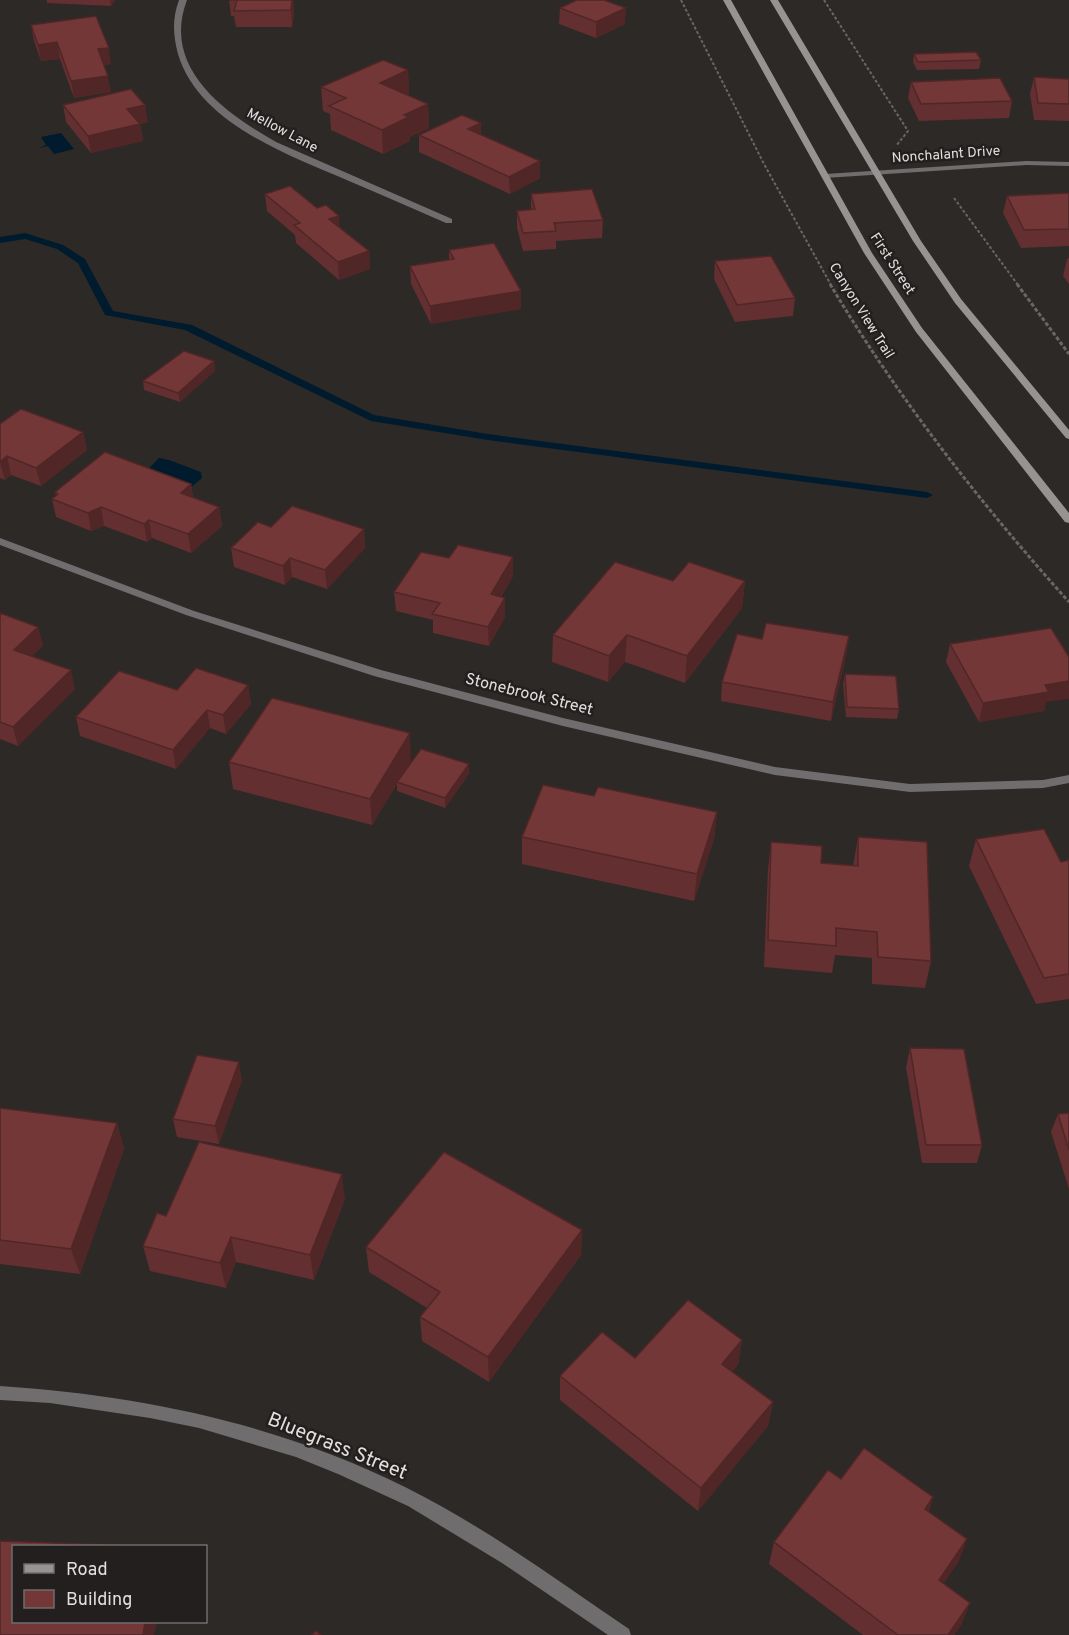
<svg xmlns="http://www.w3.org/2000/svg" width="1069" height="1635" viewBox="0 0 1069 1635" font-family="Overpass,sans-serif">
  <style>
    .water { fill: #001b2e }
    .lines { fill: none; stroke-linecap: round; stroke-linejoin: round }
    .stream { fill: #001b2e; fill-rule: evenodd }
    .path-far1 { stroke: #6a6664; stroke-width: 2; stroke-dasharray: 3 2; stroke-linecap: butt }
    .path { stroke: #6a6664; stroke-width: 3; stroke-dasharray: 4 2; stroke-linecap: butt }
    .minor { fill: #6f6d6d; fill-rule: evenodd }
    .secondary { fill: #979392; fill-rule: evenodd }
    .wall { fill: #632f30 }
    .shaded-wall { fill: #502627 }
    .building { fill: #733738; stroke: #502627; stroke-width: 1.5 }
    .labels { text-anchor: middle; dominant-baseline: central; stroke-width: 5; stroke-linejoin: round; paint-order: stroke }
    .far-street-label { font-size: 14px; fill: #e2dfde; stroke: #231f1e }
    .street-label { font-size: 16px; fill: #e2dfde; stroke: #231f1e }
    .near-street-label { font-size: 20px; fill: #e2dfde; stroke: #231f1e }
  </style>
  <rect width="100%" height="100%" fill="#2d2927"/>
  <path class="water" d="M61 133 74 149 54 154 48 146 39 148 46 145 41 137Z
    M159 458C170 459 189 468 201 472L202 478 190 488 146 471Z"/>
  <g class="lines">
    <path class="stream" d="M25 233 63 245 85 259 113 311 192 325 374 415 488 434 927 492 933 495 927 498 488 440 371 421 185 330 105 315 78 263 57 249 25 239 0 243V237Z"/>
    <path class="path-far1" d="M681 0 764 164 831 285
      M824 0 908 131 896 146
      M954 198 1018 285"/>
    <path class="path" d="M830 284C898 398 980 503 1069 602
      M1017 284 1069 354"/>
    <path class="minor" d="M179 0H187C161 68 225 113 276 142L452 219V223H446C414 209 382 195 349 181 289 155 199 124 178 54 173 35 172 19 179 0Z
      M1026 161 1069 162V166L1026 165 825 178 821 176 825 174Z
      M0 538 194 611 381 670 563 718 775 767 910 784 1043 780 1069 775V783L1043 788 910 792 775 775 563 726 374 676 186 615 0 545Z
      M0 1386C140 1395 280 1424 407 1488 485 1527 557 1580 629 1629L631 1635H608L502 1563 408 1506 338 1474 296 1457 199 1428 150 1418 50 1403 0 1400Z"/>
    <path class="secondary" d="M723 0H731L872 253 922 328 1069 513V523L1065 522 916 332 864 253Z
      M770 0H778L921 241 961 299 1069 430V439L1066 438 955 303 913 241Z"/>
  </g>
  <path class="wall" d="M47 0H115L111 6 47 3Z
    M229 0H293L294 15 292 27H236L234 16H231Z
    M560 8 625 24 596 38 559 24Z
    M31 25 111 64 104 65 111 92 74 98 60 59 41 61 34 41Z
    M914 54 981 60 979 69 917 70 913 62Z
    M408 70 409 94 407 95 428 104 429 128 410 137V141L383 154 331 130 330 114 323 111 321 87Z
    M1034 77 1069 79V121L1034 120 1030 94Z
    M911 82 1012 101 1009 118 919 121 908 98Z
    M63 105 148 122 140 124 143 141 91 153 66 122Z
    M481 123V135L540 178 510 194 419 152V135Z
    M1069 193V246L1021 248 1003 213 1007 196Z
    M265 194 369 251 370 269 339 280 296 243 295 235 267 211Z
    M531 194 603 220 602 238 556 241V249L523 251 517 228V211L531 210Z
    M449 250 521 309 431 324 411 284 410 266 449 260Z
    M1069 258V284L1063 276 1067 259Z
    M715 261 795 298 793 316 735 322 714 279Z
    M214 361 215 371 180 402 144 390 143 381Z
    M0 424 83 432 87 450 41 486 11 475 5 480 0 478Z
    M191 484 193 497 219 507 222 526 191 553 152 538 147 542 104 526 91 531 56 517 52 499 56 496 55 492Z
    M271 527 364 529 365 548 327 589 292 577 285 585 234 567 231 548Z
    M513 557V576L501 597 505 617 489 646 433 633V620L396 611 394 592 449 558Z
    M673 581H745L742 608 685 683 625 662 608 682 552 662 553 635Z
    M0 613 38 627 43 646 32 656 75 689 18 746 0 739Z
    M849 636 846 655 831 721 721 701 722 682 762 639Z
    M950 644 1046 702 1044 711 979 722 946 662Z
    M845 674 899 709 897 719 846 717 843 684Z
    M248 685 251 704 226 734 210 728 176 769 80 736 76 717 177 690Z
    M411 760 407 768 469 764V774L445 808 397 791V784L372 825 233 789 229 762Z
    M594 796 717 812 714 839 694 901 522 864V837Z
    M858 837 931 961 925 988 872 984V958L835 955 832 973 764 967 768 869 771 842 821 863 853 866Z
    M976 839 1061 862 1069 860V999L1036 1004 969 866Z
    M910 1048 982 1145 977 1163H922L906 1067Z
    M242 1080 219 1144 177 1137 173 1119Z
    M0 1108 117 1123 124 1149 80 1274 0 1264Z
    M1069 1113V1189L1051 1132 1058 1114Z
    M345 1199 314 1280 236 1262 226 1288 150 1271 143 1246 166 1216Z
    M582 1230 581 1255 489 1382 422 1341 420 1317 427 1308 369 1272 366 1247Z
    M742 1340 738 1365 732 1372 773 1402 768 1426 698 1511 560 1400V1376L635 1358Z
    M841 1479 933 1497 929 1511 959 1561 943 1584 970 1603 961 1625 954 1635H863L769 1564 774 1542Z"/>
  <path class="shaded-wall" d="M110 0H115L111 6Z
    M293 0 294 15 292 27 291 10Z
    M626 8 625 24 596 38V22Z
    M57 42 60 59 41 61 38 45Z
    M109 48 111 64 101 66 98 49Z
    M408 70 409 94 382 107 380 83Z
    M108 76 111 92 74 98 71 81Z
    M428 104 429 128 410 137V141L383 154 382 130 404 115Z
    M145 105 148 122 130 126 127 109Z
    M481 123V140L468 129Z
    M140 124 143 141 91 153 88 136Z
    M540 161V178L510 194 509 177Z
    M339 216 340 233 329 219Z
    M369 251 370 269 339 280 338 262Z
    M521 291V309L431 324 430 306Z
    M214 361 215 371 180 402 178 393Z
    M83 432 87 450 41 486 36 468Z
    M7 456 11 475 5 480 0 462Z
    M191 484 194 503 181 493Z
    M101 507 104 526 91 531 88 513Z
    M219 507 222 526 191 553 188 534Z
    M149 520 152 538 147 542 144 524Z
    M364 529 365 548 327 589 325 570Z
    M513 557V576L491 613V594Z
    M290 558 292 577 285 585 283 566Z
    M745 581 742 608 685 683 687 656Z
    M505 598V617L489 646 488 627Z
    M38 627 43 646 19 669 14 650Z
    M627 635 625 662 608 682 609 656Z
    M849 636 846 655 831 721 833 702Z
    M71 670 75 689 18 746 13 727Z
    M1069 681V699L1046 702 1044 711 979 722 983 703 1045 685Z
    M248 685 251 704 226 734 223 715Z
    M207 710 210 728 176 769 173 750Z
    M410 733 411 760 398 782H397V784L372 825 370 799Z
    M469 764V774L445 808V798Z
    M717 812 714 839 694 901 697 874Z
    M239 1062 242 1080 219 1144 215 1126Z
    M117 1123 124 1149 80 1274 71 1249Z
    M342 1174 345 1199 314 1280 310 1255Z
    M582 1230 581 1255 489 1382 488 1357Z
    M231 1237 236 1262 226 1288 220 1263Z
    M742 1340 738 1365 719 1388 722 1364Z
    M773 1402 768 1426 698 1511 701 1488Z
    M933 1497 926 1520 925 1509Z
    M967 1539 959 1561 931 1602 939 1580Z
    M970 1603 961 1625 954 1635H948Z
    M145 1622H157L154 1635H143Z"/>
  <path class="building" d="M229 0H292L291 10 234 11 237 0Z
    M577 0H604L626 8 596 22 560 8Z
    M96 16 109 48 98 49 108 76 71 81 57 42 38 45 31 25Z
    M976 52 981 60 918 62 914 54Z
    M383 60 408 70 380 83 428 104 404 115 409 117 382 130 329 106 346 98 321 87Z
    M1034 77 1069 79V104L1038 103Z
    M1000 78 1012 101 921 104 911 82Z
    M131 89 145 105 127 109 140 124 88 136 63 105Z
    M462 115 481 123 468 129 540 161 509 177 419 135Z
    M290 186 317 208 326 205 339 216 329 219 369 251 338 262 294 225 300 223 265 194Z
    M592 189 603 220 554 223 556 231 523 233 517 211 535 209 531 194Z
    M1069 193V229L1024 230 1007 196Z
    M494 243 521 291 430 306 410 266 454 259 449 250Z
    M771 256 795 298 737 305 715 261Z
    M184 351 214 361 178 393 143 381Z
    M21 409 83 432 36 468 7 456 0 462V424Z
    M105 452 191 484 181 493 219 507 188 534 149 520 144 524 101 507 88 513 52 499 58 494 55 492Z
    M292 506 364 529 325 570 290 558 283 566 231 548 258 522 271 527Z
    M458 545 513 557 491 594 505 598 488 627 432 614 440 603 394 592 421 552 449 558Z
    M615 562 673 581 689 562 745 581 687 656 627 635 609 656 553 635Z
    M0 613 38 627 14 650 71 670 13 727 0 722Z
    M766 623 849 636 833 702 722 682 737 634 762 639Z
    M1051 628 1069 657V681L1045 685 1049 692 983 703 950 644Z
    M196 668 248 685 223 715 207 710 173 750 76 717 119 671 177 690Z
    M845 674 896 676 899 709 847 707Z
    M272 698 410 733 370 799 229 762Z
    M421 749 469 764 445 798 397 782Z
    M543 785 594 796 598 787 717 812 697 874 522 837Z
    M1044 829 1061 862 1069 860V974L1044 978 976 839Z
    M858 837 927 842 931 961 878 957 877 932 836 928V946L768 940 771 842 822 846 821 863 858 866Z
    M910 1048 964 1049 982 1145H926Z
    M197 1055 239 1062 215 1126 173 1119Z
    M0 1108 117 1123 71 1249 0 1240Z
    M1069 1113V1150L1058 1114Z
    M199 1142 342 1174 310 1255 231 1237 220 1263 143 1246 157 1213 166 1216Z
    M444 1152 582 1230 488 1357 420 1317 440 1292 366 1247Z
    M688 1300 742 1340 722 1364 773 1402 701 1488 560 1376 602 1332 635 1358Z
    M864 1448 933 1497 925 1509 967 1539 939 1580 970 1603 948 1635H898L774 1542 828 1470 841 1479Z
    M0 1541 138 1546H14V1622H145L143 1635H0Z
    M316 1631 321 1635H312Z"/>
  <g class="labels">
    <g class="far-street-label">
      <text transform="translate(282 131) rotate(28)">Mellow Lane</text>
      <text transform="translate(946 155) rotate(-4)">Nonchalant Drive</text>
      <text transform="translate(892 264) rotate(57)">First Street</text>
      <text transform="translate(861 311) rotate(58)">Canyon View Trail</text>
    </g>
    <g class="street-label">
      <text transform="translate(529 695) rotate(14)">Stonebrook Street</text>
    </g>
    <g class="near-street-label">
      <text transform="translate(337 1447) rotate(22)">Bluegrass Street</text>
    </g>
  </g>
  <rect x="12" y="1545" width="195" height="78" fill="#231f1e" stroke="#6f6c6b" stroke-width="1.5"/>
  <rect x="24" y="1564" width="30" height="9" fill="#979392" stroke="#6f6c6b" stroke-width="1.5"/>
  <text x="66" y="1575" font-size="18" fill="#e2dfde">Road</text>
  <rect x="24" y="1590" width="30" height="18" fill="#733738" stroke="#6f6c6b" stroke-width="1.5"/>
  <text x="66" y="1605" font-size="18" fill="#e2dfde">Building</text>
</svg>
